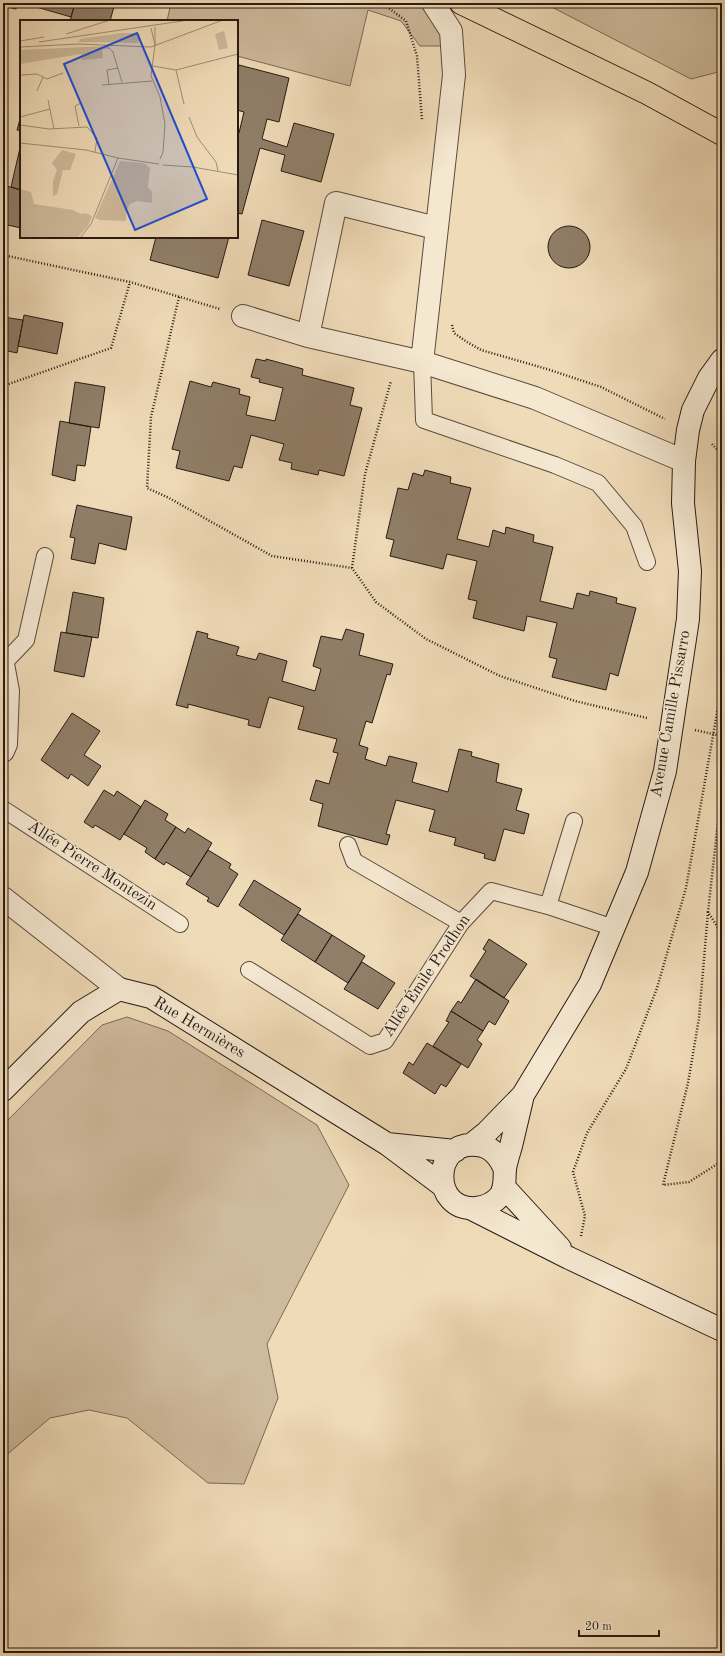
<svg xmlns="http://www.w3.org/2000/svg" width="725" height="1656" viewBox="0 0 725 1656" font-family="'Old Standard TT',serif">
  <style>
    .green { fill: #ceba9c; stroke: #7a6a57 }
    .building { fill: #907e68; stroke: #271a12 }
    .lines { fill: none; stroke-linecap: round; stroke-linejoin: round }
    .service-casing { stroke: #594a3c; stroke-width: 18 }
    .minor-casing { stroke: #594a3c; stroke-width: 24 }
    .tertiary-casing { stroke: #594a3c; stroke-width: 24 }
    .secondary-casing { stroke: #271a12; stroke-width: 24 }
    .trunk-casing { stroke: #271a12; stroke-width: 24 }
    .path { stroke: #271a12; stroke-width: 2.5; stroke-dasharray: 1 2; stroke-linecap: butt }
    .service { stroke: #f5e8d1; stroke-width: 16 }
    .minor { stroke: #f5e8d1; stroke-width: 22 }
    .tertiary { stroke: #f5e8d1; stroke-width: 22 }
    .secondary { stroke: #f5e8d1; stroke-width: 22 }
    .trunk { stroke: #f0dbb8; stroke-width: 22 }
    .labels { text-anchor: middle; dominant-baseline: central; stroke-width: 3; stroke-linejoin: round; paint-order: stroke }
    .street-label { font-size: 16px; fill: #271a12; stroke: #f5e8d1 }
    .inset-road { fill: none; stroke: #a08e76; stroke-width: 1 }
    .view { fill: #1d4ed8; fill-opacity: 0.15; stroke: #1d4ed8; stroke-width: 2 }
    .inset-edge { fill: none; stroke: #271a12; stroke-width: 2 }
  </style>
  <rect width="100%" height="100%" fill="#f0dbb8"/>
  <filter id="stains"><feTurbulence type="fractalNoise" baseFrequency=".005" numOctaves="4"/><feColorMatrix values="0 0 0 0 .2 0 0 0 0 .09 0 0 0 0 .02 0 0 0 .5 -.17"/></filter>
  <radialGradient id="worn" r=".72"><stop offset=".6" stop-color="#630" stop-opacity="0"/><stop offset="1" stop-color="#630" stop-opacity=".3"/></radialGradient>
  <path class="green" d="M171 3H424L452 46H420L401 21 368 10 350 86 237 56V21H167Z
    M544 3H722V71L691 79Z
    M127 1017 168 1031 317 1125 349 1185 267 1344 278 1398 244 1484 208 1483 127 1418 89 1410 50 1418 3 1458V1125L102 1025Z"/>
  <path class="building" d="M5 3H17L16 9 4 6Z
    M34 3H75L71 17 33 6Z
    M75 3H115L110 21H70Z
    M239 65 289 78 279 122 267 119 262 139 287 147 294 123 334 134 321 182 281 171 285 155 260 148 242 214 237 213V132L239 133 244 112 237 110V74Z
    M20 119H21V131L17 130Z
    M20 148 21 149V190L11 187Z
    M3 185 21 190V228L3 224Z
    M262 220 304 231 289 286 248 275Z
    M548 247a21 21 0 1 1 42 0a21 21 0 1 1-42 0Z
    M156 237H229L218 278 150 260Z
    M24 315 63 323 57 354 18 346Z
    M3 317 23 320 17 353 3 350Z
    M256 359 266 361V359L303 369 302 375 354 388 350 405 362 408 344 476 319 470 318 475 291 469 292 463 279 460 284 444 251 435 242 468 234 466 229 481 176 468 180 451 172 449 190 381 211 387 213 382 240 389 239 394 250 397 246 415 275 421 283 388 259 382 260 379 251 377Z
    M75 382 105 387 99 428 69 423Z
    M60 421 91 427 85 466 77 465 75 481 52 475Z
    M425 470 451 477 450 483 471 488 457 539 489 547 493 530 505 534 506 527 534 535 533 542 553 547 540 601 573 609 577 593 589 596 590 591 617 598 616 603 636 608 618 676 610 673 606 690 552 677 557 659 549 657 557 623 527 616 524 631 473 618 477 601 468 599 477 561 447 554 443 569 390 556 394 540 386 538 398 488 408 490 413 473 423 476Z
    M77 505 132 517 126 550 99 543 95 564 71 559 75 538 70 537Z
    M73 592 104 598 98 638 66 633Z
    M346 629 364 634 359 655 393 664 390 675 387 674 372 723 366 721 359 745 368 748 365 759 386 766 389 756 417 763 412 782 448 792 459 749 472 752 471 756 499 764 496 782 522 789 516 810 529 814 524 834 504 829 495 861 484 858 485 854 454 845 456 838 429 831 435 810 396 800 386 834 390 835 387 845 318 826 323 804 310 800 316 780 329 784 338 753 333 752 337 739 298 729 304 707 269 697 260 728 248 725 249 720 188 704V708L176 705 197 631 208 634 207 638 239 647 236 655 256 660 259 653 287 661 282 681 315 691 321 669 313 666 321 636 342 640Z
    M61 632 92 637 84 677 54 671Z
    M72 713 100 731 84 755 101 766 88 786 71 774 68 779 41 760Z
    M104 790 114 796 117 791 141 807 120 840 95 825 93 828 84 822Z
    M145 800 168 814 165 820 176 827 155 859 145 852 147 848 124 834Z
    M176 827 185 833 188 828 212 843 191 877 166 862 164 865 155 859Z
    M208 850 231 864 229 868 238 874 218 907 207 901 209 898 186 884Z
    M254 880 301 909 284 935 239 905Z
    M298 914 332 935 315 962 281 940Z
    M332 935 365 956 348 983 315 962Z
    M489 939 527 964 504 998 470 976 486 951 483 949Z
    M362 962 395 983 378 1009 344 989Z
    M476 979 509 1001 495 1025 489 1021 483 1031 451 1011 458 1001 461 1003Z
    M451 1011 483 1031 477 1040 482 1044 468 1068 433 1046 449 1022 446 1021Z
    M427 1043 461 1064 446 1087 441 1084 435 1094 403 1073 409 1062 413 1065Z"/>
  <g class="lines">
    <defs>
      <path id="service" d="M422 362 424 420 555 465 598 483 634 526 647 562
        M3 664 26 640 45 556
        M3 809 180 924
        M348 845 354 861 461 923
        M548 906 574 821
        M249 970 370 1046 385 1041 461 923 491 891 548 906 614 928"/>
      <path id="minor" d="M243 316 308 336 422 362 535 398 684 461
        M308 336 336 203 436 228
        M422 362 454 75 451 31 433 3
        M3 664 8 691 6 744 3 751"/>
      <path id="tertiary" d="M3 898 119 989"/>
      <path id="secondary" d="M3 1090 81 1012 119 989 151 997 387 1144 443 1186
        M387 1144 455 1151
        M472 1144 487 1132 523 1095 590 984 637 872 665 771 688 619 690 571 683 503 684 461 688 430 693 410 709 378 722 360
        M505 1170C500 1157 492 1146 477 1145 431 1140 431 1212 476 1208 485 1207 494 1203 500 1196 506 1187 504 1179 505 1169 506 1162 509 1153 511 1146 515 1129 519 1112 523 1095
        M504 1187 560 1248
        M472 1209 569 1258 722 1330"/>
      <path id="trunk" d="M461 3 647 93 722 134"/>
    </defs>
    <use href="#service" class="service-casing"/>
    <use href="#minor" class="minor-casing"/>
    <use href="#tertiary" class="tertiary-casing"/>
    <use href="#secondary" class="secondary-casing"/>
    <use href="#trunk" class="trunk-casing"/>
    <path class="path" d="M382 3 406 21 417 56 422 120
      M3 255 130 282 220 309
      M179 297 151 417 147 488 169 498 272 556 352 568 376 602 426 639 500 676 575 701 647 718
      M452 325 454 333 467 342 481 350 547 369 601 387 665 419
      M3 386 111 348 130 282
      M712 444 722 455
      M352 568 365 474 391 381
      M695 730 722 736
      M722 786 708 912 722 934
      M708 912 699 1018 688 1083 663 1185 689 1182 722 1161
      M581 1236 585 1216 573 1172 587 1133 626 1069 657 988 686 888 722 685"/>
    <use href="#service" class="service"/>
    <use href="#minor" class="minor"/>
    <use href="#tertiary" class="tertiary"/>
    <use href="#secondary" class="secondary"/>
    <use href="#trunk" class="trunk"/>
  </g>
  <g class="labels">
    <g class="street-label">
      <text transform="translate(671 714) rotate(-80)">Avenue Camille Pissarro</text>
      <text transform="translate(92 866) rotate(33)">Allée Pierre Montezin</text>
      <text transform="translate(427 976) rotate(-56)">Allée Émile Prodhon</text>
      <text transform="translate(199 1028) rotate(31)">Rue Hermières</text>
    </g>
  </g>
  <g transform="translate(20 20)">
    <rect width="218" height="218" fill="#f0dbb8"/>
    <path d="M204 11 208 28 199 30 195 14ZM102 13H119L121 20 117 23 59 22 60 19ZM88 26 91 29H82L83 38 62 40 61 34 0 44V30ZM42 130 56 134 50 150H43L37 174 33 176V161L37 150 32 143ZM100 141 124 143 130 148 128 167 132 172V183L117 181 110 184 106 191V201L80 200 75 198ZM0 169 11 172 14 184 53 190 61 194 66 193 72 196 68 206 57 218H0Z" fill="#ceba9c"/>
    <path class="inset-road" d="M135 7V25M131 8 135 25M46 14 90 0M0 21 24 17M19 22 169 0M135 25 131 56 140 77 145 104 143 132 140 139M87 26 93 32 102 62M0 27 58 24 131 27 203 0M133 46 156 50 218 34M156 50 164 84M0 55 17 54 27 59 43 53M82 65 132 61M89 65 87 50 98 48M17 71 23 57M28 80 34 109M0 97 30 89M169 97 177 117 196 142 198 151M0 105 29 109 67 107 77 118 75 132M59 106 55 86 61 83M0 123 66 130 98 138M143 145 173 147 218 155M60 218 71 204 98 138 139 144"/>
    <path class="view" d="M117 13 187 179 115 210 44 44Z"/>
    <rect width="218" height="218" class="inset-edge"/>
  </g>
  <rect width="725" height="1656" fill="none" stroke="#f0dbb8" stroke-width="16"/>
  <rect x="4" y="4" width="717" height="1648" fill="none" stroke="#271a12" stroke-width="2"/>
  <rect x="8" y="8" width="709" height="1640" fill="none" stroke="#271a12"/>
  <path d="M579 1630v6h80v-6" fill="none" stroke="#271a12" stroke-width="2"/>
  <text x="585" y="1630" font-size="12" fill="#271a12" stroke="#f5e8d1" stroke-width="3" paint-order="stroke">20 m</text>
  <rect width="100%" height="100%" filter="url(#stains)"/>
  <rect width="100%" height="100%" fill="url(#worn)"/>
</svg>
